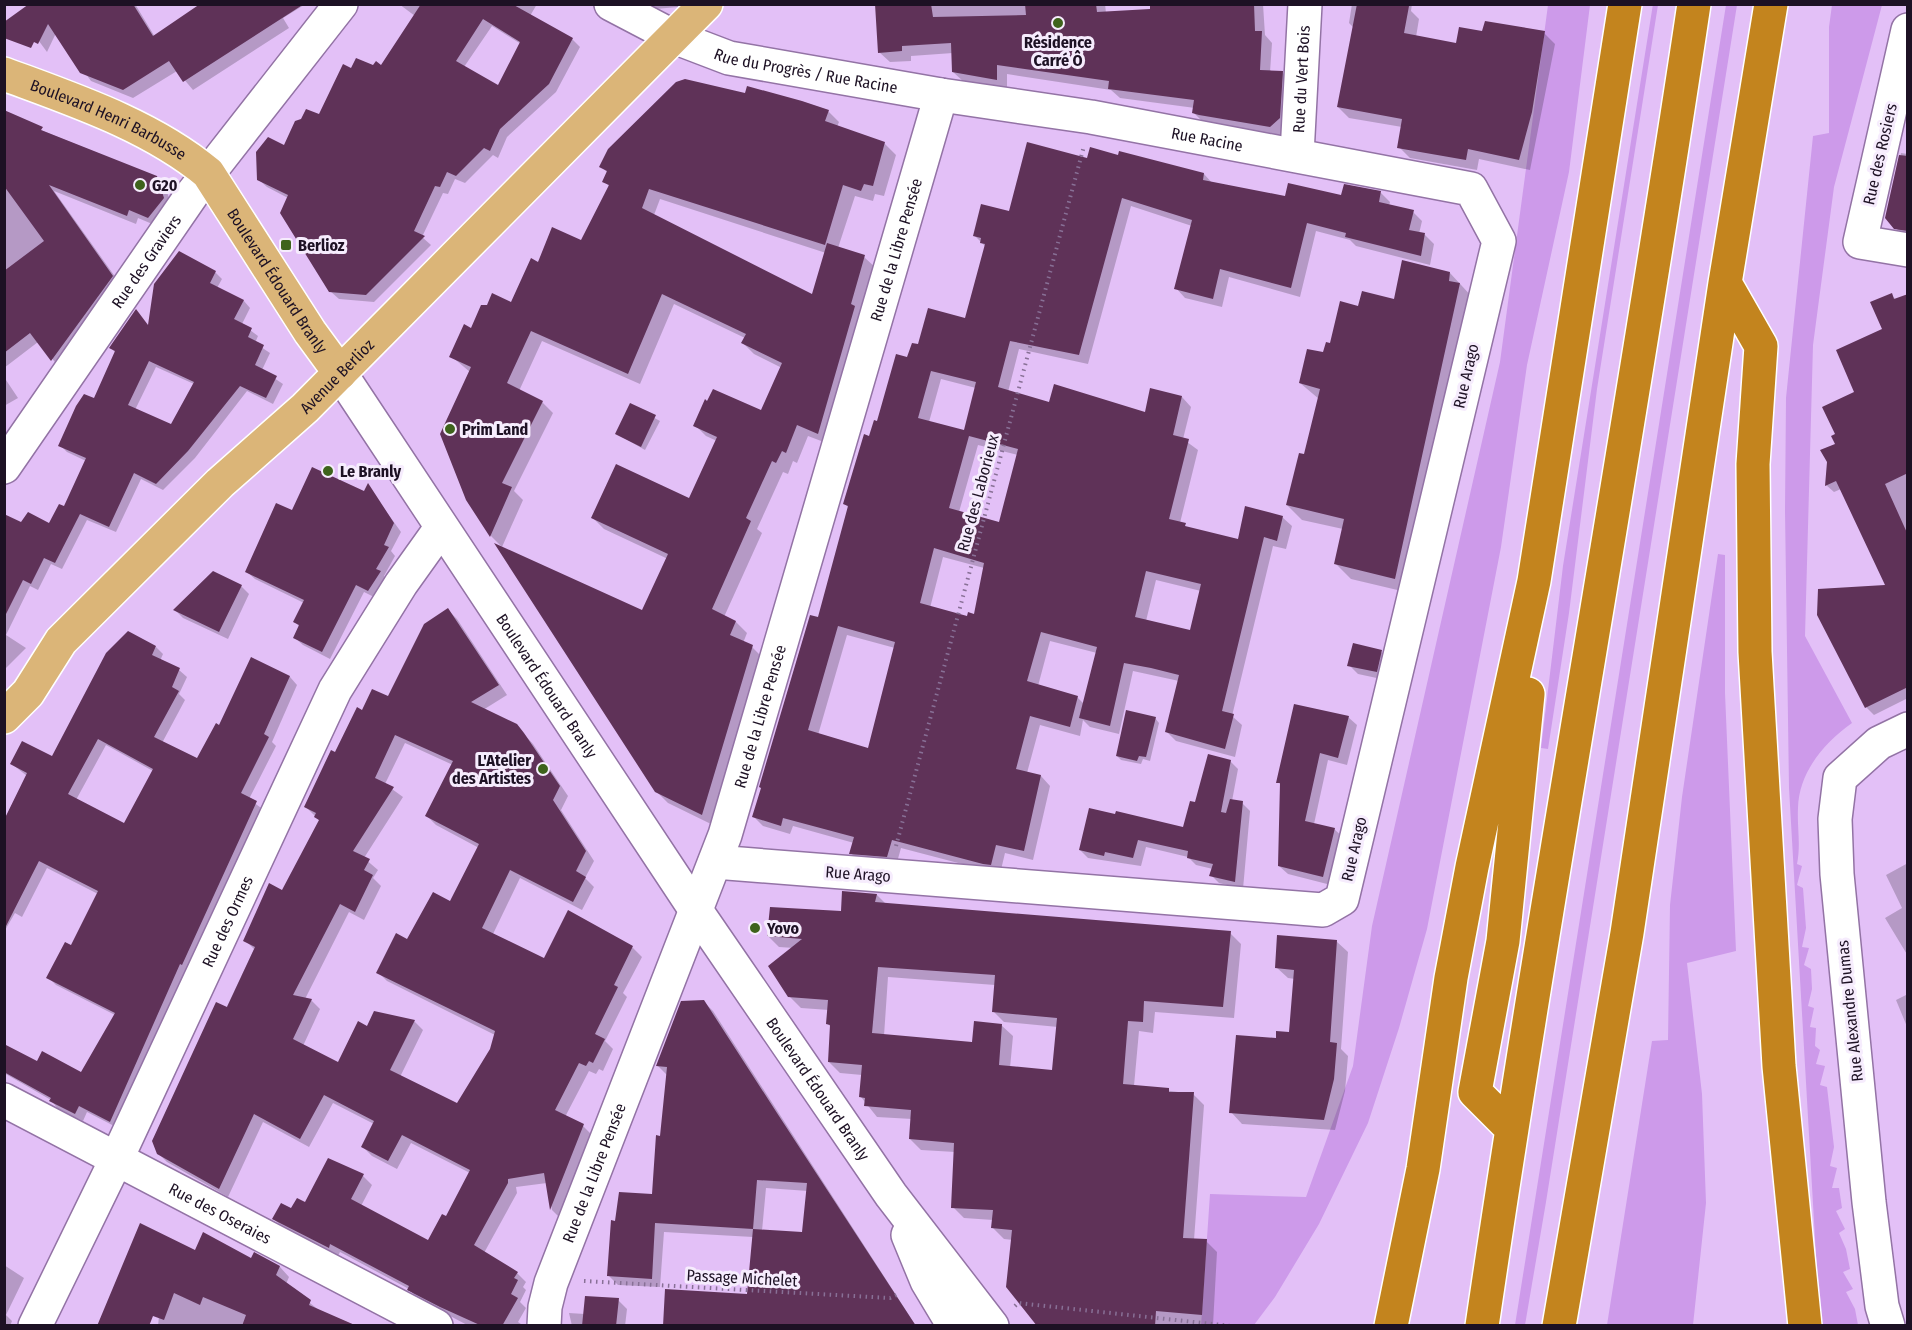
<svg xmlns="http://www.w3.org/2000/svg" width="1912" height="1330" viewBox="0 0 1912 1330" font-family="'Fira Sans Condensed',sans-serif">
  <style>
    .green { fill: #cd9aea }
    .shadow { fill: #0003; fill-rule: evenodd }
    .building { fill: #5f3258; fill-rule: evenodd }
    .lines { fill: none; stroke-linecap: round; stroke-linejoin: round }
    .minor-casing { stroke: #9373a5; stroke-width: 36 }
    .major-casing { stroke: #fff; stroke-width: 36 }
    .highway-casing { stroke: #fff; stroke-width: 36 }
    .path { stroke: #887096; stroke-width: 4; stroke-dasharray: 1.5 4.5; stroke-linecap: butt }
    .minor { stroke: #fff; stroke-width: 33 }
    .major { stroke: #dbb578; stroke-width: 33 }
    .highway { stroke: #c3841e; stroke-width: 33 }
    .poi-dot { fill: #3e631c; stroke: #f6ecfd; stroke-width: 2 }
    .labels { text-anchor: middle; dominant-baseline: central; stroke-width: 6; stroke-linejoin: round; paint-order: stroke }
    .poi-label { font-size: 16px; font-weight: bold; fill: #1d1124; stroke: #f6ecfd; text-anchor: start }
    .street-label { font-size: 16px; fill: #1d1124; stroke: #f6ecfd }
  </style>
  <rect width="100%" height="100%" fill="#e3c0f7"/>
  <path class="green" d="M1653 4 1658 5 1597 389 1569 613 1548 749 1541 748 1563 566Z
    M1548 5H1590L1569 172 1527 365 1501 547 1427 929 1399 1028 1368 1123 1319 1224 1275 1297 1254 1325 1201 1326 1210 1194 1306 1197 1353 1066 1372 926 1500 362Z
    M1726 5H1737L1546 1202 1525 1325H1515Z
    M1832 5H1882L1834 187 1813 345 1805 636 1852 723C1824 743 1799 772 1798 808 1797 828 1801 844 1797 864L1802 866 1797 885 1803 888 1806 928 1802 947 1809 948 1804 965 1811 969 1812 989 1808 1006 1814 1008 1810 1027 1816 1028 1815 1046 1820 1050 1816 1064 1825 1066 1820 1085 1827 1087 1834 1147 1830 1166 1837 1168 1832 1188H1839L1842 1208 1836 1211 1845 1229 1839 1233 1846 1249 1850 1269 1843 1272 1853 1289 1846 1292 1855 1309 1858 1325H1820L1789 788 1785 511 1786 398 1813 136 1829 133V27Z
    M1718 554 1725 555V693L1736 951 1687 963 1702 1094 1706 1203 1693 1325H1607L1652 1041 1668 1040 1670 905 1682 797Z"/>
  <path class="shadow" d="M34 4H135L155 37 211 4 304 5 283 18 289 28 193 90 177 71 133 98 91 81 56 33 47 52 19 14Z
    M399 4H537L530 16 572 39 580 47 556 92 507 137 498 158 493 155 465 183 455 179 448 194 443 193 422 237 431 245 374 302 339 299 330 291 288 198 267 187 258 179 285 147 320 116 352 70 381 67 415 16ZM492 26 521 44 499 87 464 67Z
    M646 4H679L678 7 655 9Z
    M876 4H1105L1106 13 1152 11 1151 4H1263L1265 35 1272 43 1270 72H1282L1292 82 1290 129 1280 136 1204 123 1194 113 1195 108 1120 98 1111 90 1007 74V89L964 82 953 72V53L911 56V61L890 62 879 52Z
    M1352 4H1412L1411 11 1419 19 1416 37 1457 44 1484 33H1544L1555 44 1530 170 1479 159 1477 170 1410 158 1399 147 1402 127 1349 118 1338 107 1354 28 1349 23Z
    M828 111 839 122 837 127 884 143 896 155 884 196 875 194 873 201 855 196 838 248 864 257 876 268 829 444 808 436 797 463 793 461 788 474 783 472 757 529 762 533 724 617 736 622 747 633 743 643 752 647 763 658 713 825 668 803 656 791 643 612 668 559 604 529 593 518 690 500 717 441 706 436 695 425 762 412 782 368 754 354 743 343 745 338 674 304 640 384 542 341 519 391 542 402 553 413 514 491 523 500 502 547 491 536 467 500 470 372 451 356 472 330 512 304 538 264 582 242 610 187 604 181 608 173 601 166ZM660 199 826 253 813 296 654 215Z
    M4 115 156 177 165 186 172 207 157 226 138 218 136 224 54 191 121 285 60 368 38 342 4 368Z
    M1901 153 1908 154V240L1886 218Z
    M1088 159 1204 174 1213 184 1286 197H1342L1381 193 1390 202 1389 206 1413 212 1422 221 1419 234 1425 235 1434 244 1430 265 1356 246 1350 240 1316 231 1300 297 1229 277 1222 307 1185 298 1176 288 1192 226 1131 206 1088 364 1019 349 1008 392 1050 404 1146 414 1182 397 1191 407 1183 439 1198 450 1180 523 1189 529 1239 540 1282 517 1292 526 1286 549 1273 546 1232 716 1242 725 1235 757 1176 741 1166 731 1179 681 1133 671 1119 734 1090 727 1083 720 1080 736 1040 725 1027 773 1041 776 1050 786 1033 860 1005 853 1000 874 901 848 896 866 860 863 851 853 854 843 793 826 790 834 763 826 754 817 819 619 849 508 845 504 870 438 908 359 919 346 966 320 986 247 974 235ZM941 379 976 388 965 432 929 422ZM978 445 1018 455 1000 524 959 512ZM943 557 984 568 976 616 969 618 930 608ZM1156 580 1201 591 1191 632 1146 621ZM847 635 895 648 869 750 818 735ZM1050 641 1097 653 1084 704 1077 697 1038 686Z
    M215 272 222 279 217 288 244 301 250 308 242 324 258 336 255 343 270 353 262 370 283 384 273 404 247 391 195 458 163 490 141 479 116 532 87 520 62 569 51 564 38 590 30 586 6 635 26 648 4 670V518L22 524 50 525 64 508 86 461 67 452 60 445 94 400 116 353 111 348 136 311 149 327ZM156 367 194 384 172 426 135 410Z
    M1450 273 1474 299 1410 593 1351 579 1336 564 1343 529 1302 520 1287 505 1305 456 1319 399 1300 383 1359 308 1395 300Z
    M1892 295 1896 300 1908 295V698L1874 715 1867 708 1819 615 1888 586 1841 489 1834 492 1826 485 1828 462 1837 444V435L1884 330Z
    M4 377 18 398 4 406Z
    M631 405 660 421 645 450 617 434Z
    M368 486 401 532 391 551 395 556 384 576 388 580 376 598 364 592 330 659 303 645 295 638 300 627 295 622 304 603 255 579 247 572 293 512 365 493Z
    M241 586 249 594 228 639 183 618 175 610Z
    M448 610 457 619 507 695 483 710 516 725 533 744 568 796 561 810 594 861 585 878 594 887 582 910 520 878 493 934 545 960 569 912 633 948 642 957 623 993 627 997 605 1041 613 1049 603 1071 599 1069 596 1074 589 1071 565 1117 583 1126 592 1135 560 1218 552 1210 547 1183 516 1187 517 1193 484 1253 517 1273 526 1282 523 1287 526 1290 520 1302 526 1308 518 1322 524 1326H469L418 1299 409 1289 340 1252 338 1256 283 1228 274 1219 363 1176 372 1185 361 1206 429 1242 446 1218 470 1173 411 1143 397 1169 372 1156 363 1147 374 1124 333 1103 309 1147 263 1122 228 1197 167 1162 158 1153 254 949 245 940 282 892 320 821 306 807 335 753 363 712 388 698ZM405 743 453 765 427 816 436 825 479 848 451 903 378 972 387 981 495 1035 491 1050 458 1105 400 1077 423 1030 414 1021 368 1028 338 1064 303 1046 320 1009 311 1000 305 999 349 912 364 920 381 886 373 878 378 870 364 858 403 797 385 784Z
    M156 647 163 654 160 661 179 670 187 677 179 694 185 700 162 743 197 760 220 727 252 659 290 677 297 685 272 742 276 746 249 799 264 810 118 1128 87 1112 83 1121 58 1109 51 1100 4 1073V1046L38 1063 82 1074 115 1015 56 985 48 977 71 947 98 894 47 868 22 917 15 913 4 932V820L27 776 12 764 53 759ZM106 745 153 771 125 825 76 800Z
    M1381 652 1390 661 1386 680 1358 674 1349 665Z
    M1348 717 1357 725 1347 765 1328 760 1314 824 1334 829 1343 837 1331 885 1288 874 1279 866 1282 786 1278 782Z
    M1155 718 1159 723 1150 761 1143 759 1141 764 1121 760 1117 756Z
    M1230 761 1238 769 1232 801 1242 803 1250 811 1243 889 1219 883 1211 875 1213 869 1196 865 1188 857 1146 847 1141 866 1088 858 1080 850 1184 829 1196 804Z
    M1908 863V956L1885 918 1902 908 1886 875Z
    M844 892 877 895 886 904 1230 933 1241 944 1234 1018 1155 1012 1153 1033 1139 1031 1134 1086 1193 1094 1204 1105 1194 1240 1206 1241 1217 1252 1213 1325 1039 1326 1013 1240 1004 1239 993 1228V1220L964 1218 953 1207 955 1152 921 1150 910 1139 912 1119 877 1117 861 1097 862 1075 840 1073 829 1062 831 1027 828 1024 829 1010 801 1008 789 996 794 948 779 947 768 936 842 912ZM888 977 995 985 993 1011 1004 1022 1058 1027 1053 1071 1010 1068 1013 1036 1001 1025 974 1044 884 1036Z
    M1336 941 1348 952 1341 1049 1348 1056 1345 1091 1335 1130 1242 1124 1231 1112 1277 1039 1290 1033 1295 979 1288 978 1276 967Z
    M1908 994V1029L1896 1000Z
    M704 1002 713 1011 916 1326H665L749 1296 753 1237 664 1232 660 1287 618 1285 609 1276 617 1222 654 1195 668 1076 658 1066ZM766 1188 808 1191 804 1233 762 1231Z
    M167 1238 195 1252 252 1260 255 1254 280 1267 289 1277 286 1284 320 1311 357 1326H158Z
    M4 1265 24 1278 6 1315 12 1321 10 1326H4Z
    M618 1300 627 1309 625 1326H572L569 1313 585 1314Z"/>
  <path class="building" d="M29 4H133L153 36 200 4H304L183 82 169 61 123 90 80 73 48 24 38 44 34 42 31 48 4 38V22Z
    M421 4H512L573 38 549 84 500 129 490 151 484 148 456 176 447 172 440 187 435 186 414 231 425 236 366 295 329 292 280 213 288 195 257 180 256 152 268 137 284 145 295 121 301 119 306 109 319 114 343 64 351 68 356 58 373 65 376 61 381 65ZM483 19 520 42 498 85 456 61Z
    M875 4H931L933 17 1026 15 1025 4H1096L1097 12 1150 9V4H1254L1255 31H1262L1260 70 1283 71 1280 118 1270 127 1199 115 1192 113 1194 100 1108 89 1109 81 997 65V80L952 72 951 43 902 46V51L878 53Z
    M1357 4 1409 6 1404 33 1456 43 1459 27 1482 31 1485 21 1545 31 1532 112 1519 160 1468 149 1466 160 1397 148 1402 119 1337 107Z
    M685 79 745 93 747 86 802 101 829 110 825 121 885 142 873 186 864 184 861 191 843 185 825 245 649 189 642 208 812 294 827 243 865 255 851 304 855 306 818 434 797 425 786 453 782 451 776 463 772 461 746 518 751 521 712 609 736 621 730 635 753 645 702 815 655 792 494 543 642 610 668 554 591 518 616 464 689 498 717 437 693 426 705 399 707 401 713 389 761 410 782 363 741 343 746 334 662 294 628 374 531 331 507 383 543 401 502 483 512 487 490 537 466 500 440 434 471 367 449 357 464 324 471 328 481 305H487L492 293 511 302 531 258 538 262 552 227 581 240 609 185 602 182 607 171 599 167 608 149 676 82Z
    M4 110 43 127 41 130 157 176 164 198 148 218 129 210 127 216 49 185 113 276 51 361 30 333 4 353V271L44 241 4 186Z
    M1027 142 1087 158 1090 147 1118 155 1119 151 1204 173 1203 180 1285 196 1288 183 1341 195 1344 184 1381 191 1379 202 1414 210 1409 230 1425 233 1421 256 1345 237 1346 233 1307 223 1291 288 1220 269 1213 299 1174 289 1192 220 1122 198 1079 355 1010 341 998 387 1049 402 1054 384 1145 412 1150 388 1182 396 1173 435 1189 439 1169 519 1186 523 1185 526 1238 539 1245 506 1283 516 1277 541 1264 537 1222 711 1234 714 1225 749 1165 732 1179 675 1151 668 1124 663 1110 726 1079 718 1097 647 1041 632 1027 681 1078 696 1070 727 1030 716 1016 769 1041 775 1024 851 996 845 991 865 983 864 892 840 887 857 849 854 854 837 783 818 781 826 752 817 761 788 759 787 810 615 818 617 848 506 843 504 864 434 869 436 874 420 877 421 896 354 907 357 912 343 918 344 928 308 965 318 985 244 980 243 981 238 973 236 981 204 1009 211ZM931 371 976 382 964 430 918 418ZM969 436 1018 449 999 522 949 508ZM934 548 984 563 974 614 968 612 967 616 920 603ZM1146 571 1201 584 1190 630 1135 617ZM838 626 895 642 868 748 808 730Z
    M1899 155 1908 156V231L1894 229 1885 218Z
    M179 251 216 271 210 283 244 300 234 319 252 328 248 337 264 345 255 365 277 376 266 398 240 386 188 451 156 484 134 473 109 527 80 514 55 563 44 558 31 584 23 580 4 618V514L21 522 28 512 49 523 59 504 64 506 86 458 58 446 76 406 84 394 94 398 115 351 109 348 136 309 148 325 154 284ZM149 361 194 382 171 424 128 405Z
    M1402 260 1450 272 1449 281 1460 283 1395 579 1334 564 1344 519 1286 505 1299 453 1304 454 1320 389 1299 383 1307 349 1323 352 1326 342 1330 343 1340 301 1358 306 1362 291 1394 299Z
    M1892 293 1894 299 1908 294V473L1885 484 1908 535V687L1865 708 1817 615 1818 589 1885 585 1836 481 1825 486 1827 462 1820 450 1835 444 1831 436 1835 434 1822 407 1854 392 1836 350 1882 329 1870 302Z
    M630 403 656 415 641 447 615 434Z
    M312 467 364 491 368 483 394 523 384 545 389 547 376 569 381 571 368 591 356 585 322 652 293 638 299 625 293 622 304 600 245 572 276 503 292 510Z
    M213 571 242 585 219 632 173 610Z
    M448 608 499 685 471 702 517 724 524 733 560 786 553 800 586 851 576 871 586 877 573 902 510 870 482 928 544 958 568 910 633 946 614 985 618 987 595 1034 605 1039 593 1063 589 1061 586 1066 579 1063 555 1110 584 1124 550 1210 544 1173 508 1179V1183L474 1245 518 1272 514 1278 518 1280 511 1294 518 1298 502 1326H482L440 1307 407 1290 409 1286 330 1244 329 1248 272 1219 281 1203 291 1208 297 1198 305 1202 328 1158 364 1174 351 1199 428 1240 442 1214 446 1216 470 1170 402 1135 388 1161 361 1147 374 1121 324 1095 300 1139 254 1114 219 1189 157 1154 152 1141 216 1002 227 1007 255 947 243 941 269 883 282 890 319 820 314 817 316 813 304 807 331 750 335 752 357 707 362 710 372 689 388 696 424 624ZM395 735 453 761 425 816 479 844 450 901 433 892 407 939 396 933 376 973 495 1031 490 1049 457 1103 390 1070 415 1020 374 1011 367 1026 358 1021 338 1062 293 1039 312 999 293 995 340 904 355 912 373 875 364 870 370 859 353 851 394 787 375 778Z
    M128 631 156 646 152 655 180 668 172 687 179 691 154 737 197 758 216 723 219 725 251 657 290 676 264 734 269 737 241 793 257 801 182 965 180 964 110 1122 79 1106 75 1114 49 1101 51 1098 4 1072V1044L37 1061 42 1051 81 1072 115 1013 46 978 65 942 71 945 98 891 39 861 4 930V820L27 773 10 764 22 741 52 756 106 653ZM98 739 153 769 124 823 68 794Z
    M1353 643 1382 650 1377 672 1347 666Z
    M1294 704 1349 716 1338 758 1320 753 1305 821 1335 828 1323 877 1278 866 1280 783H1276Z
    M1126 710 1156 717 1146 757 1139 756 1137 761 1116 756Z
    M1208 754 1231 760 1221 812 1226 813 1230 799 1243 801 1235 882 1209 876 1213 864 1187 858 1188 851 1138 840 1133 858 1105 852 1104 856 1079 850 1089 808 1115 814 1116 811 1183 827 1190 801 1195 802Z
    M842 891 877 894 875 902 1231 931 1223 1007 1144 1001 1143 1022 1128 1021 1123 1084 1169 1088V1092H1194L1183 1238 1207 1239 1202 1315 1156 1311 1155 1326H1037L1006 1287 1012 1230 991 1228 993 1210 951 1208 954 1143 909 1139 911 1110 864 1106 865 1098 859 1097 862 1065 828 1062 830 1025 826 1024 828 1000 788 997 768 966 802 939 767 936 770 907 841 911ZM878 967 995 975 992 1012 1057 1018 1052 1070 999 1065 1002 1024 974 1021 972 1042 872 1033Z
    M1277 935 1337 940 1330 1042 1337 1043 1334 1079 1324 1120 1229 1113 1236 1035 1276 1038V1031L1289 1032 1294 970 1275 968Z
    M704 1000 777 1113 916 1326H663L665 1289 747 1294 753 1229 655 1223 652 1279 607 1276 611 1220 615 1221 619 1192 652 1194 656 1135 660 1136 667 1067 656 1066 681 1001ZM757 1180 807 1183 802 1232 753 1229Z
    M140 1223 195 1250 203 1232 251 1258 254 1252 280 1266 276 1275 311 1300 309 1305 357 1326H242L246 1315 203 1297 200 1305 174 1293 164 1320 153 1316 149 1326H97Z
    M585 1296 619 1298 616 1326H582Z"/>
  <g class="lines">
    <defs>
      <g id="minor">
        <path id="s1" d="M611 4 674 37 729 58 941 95 1091 117 1471 189 1499 241 1342 899 1323 910 715 862"/>
        <path d="M1908 30 1860 242 1908 250"/>
        <path id="s2" d="M1297 154 1305 4"/>
        <path id="s3" d="M340 373 695 909 891 1195 992 1326"/>
        <path id="s4" d="M4 467 193 193 341 4"/>
        <path id="s5" d="M4 1100 436 1326"/>
        <path d="M908 1235 927 1281 954 1326"/>
        <path id="s6" d="M35 1326 117 1158 335 690 401 584 441 528"/>
        <path id="s7" d="M544 1326 545 1307 551 1283 725 835 941 95"/>
        <path d="M1888 1326 1882 1306 1869 1202 1837 874 1835 819 1840 778 1879 743 1908 729"/>
      </g>
      <g id="major">
        <path id="s8" d="M4 74C74 100 150 125 208 173L310 332 340 373"/>
        <path id="s9" d="M4 717 28 693 61 641 220 483 305 408 706 4"/>
      </g>
      <path id="highway" d="M1725 283 1761 346 1753 464 1755 652 1779 1066 1805 1326
        M1511 1128 1475 1092 1503 941 1528 694
        M1391 1326 1423 1169 1451 978 1472 867 1534 581 1625 4
        M1482 1326C1547 884 1628 446 1694 4
        M1559 1326 1627 933 1725 283 1771 4"/>
    </defs>
    <use href="#minor" class="minor-casing"/>
    <use href="#major" class="major-casing"/>
    <use href="#highway" class="highway-casing"/>
    <path class="path" d="M896 846 1084 146
      M584 1281 890 1298 899 1294
      M1015 1306 1018 1303 1231 1326"/>
    <use href="#minor" class="minor"/>
    <use href="#major" class="major"/>
    <use href="#highway" class="highway"/>
  </g>
  <g class="poi-dot">
    <circle cx="1058" cy="23" r="6"/>
    <circle cx="140" cy="185" r="6"/>
    <rect x="280" y="239" width="12" height="12" rx="3"/>
    <circle cx="450" cy="429" r="6"/>
    <circle cx="328" cy="471" r="6"/>
    <circle cx="543" cy="769" r="6"/>
    <circle cx="755" cy="928" r="6"/>
  </g>
  <g class="labels">
    <g class="poi-label">
      <text x="1058" y="42" text-anchor="middle">Résidence<tspan x="1058" dy="18">Carré Ô</tspan></text>
      <text x="152" y="185">G20</text>
      <text x="298" y="245">Berlioz</text>
      <text x="462" y="429">Prim Land</text>
      <text x="340" y="471">Le Branly</text>
      <text x="531" y="760" text-anchor="end">L'Atelier<tspan x="531" dy="18">des Artistes</tspan></text>
      <text x="767" y="928">Yovo</text>
    </g>
    <g class="street-label">
      <text stroke="none"><textPath href="#s1" startOffset="208">Rue du Progrès / Rue Racine</textPath></text>
      <text stroke="none"><textPath href="#s2" startOffset="75">Rue du Vert Bois</textPath></text>
      <text stroke="none"><textPath href="#s8" startOffset="114">Boulevard Henri Barbusse</textPath></text>
      <text stroke="none"><textPath href="#s1" startOffset="615">Rue Racine</textPath></text>
      <text transform="translate(1880 154) rotate(-77)">Rue des Rosiers</text>
      <text stroke="none"><textPath href="#s7" startOffset="1134">Rue de la Libre Pensée</textPath></text>
      <text stroke="none"><textPath href="#s4" startOffset="250">Rue des Graviers</textPath></text>
      <text stroke="none"><textPath href="#s8" startOffset="356">Boulevard Édouard Branly</textPath></text>
      <text stroke="none"><textPath href="#s9" startOffset="478">Avenue Berlioz</textPath></text>
      <text transform="translate(1466 376) rotate(-77)">Rue Arago</text>
      <text transform="translate(978 493) rotate(-75)">Rue des Laborieux</text>
      <text stroke="none"><textPath href="#s3" startOffset="375">Boulevard Édouard Branly</textPath></text>
      <text stroke="none"><textPath href="#s7" startOffset="648">Rue de la Libre Pensée</textPath></text>
      <text transform="translate(1354 849) rotate(-77)">Rue Arago</text>
      <text transform="translate(858 874) rotate(4)">Rue Arago</text>
      <text stroke="none"><textPath href="#s6" startOffset="448">Rue des Ormes</textPath></text>
      <text transform="translate(1850 1011) rotate(-96)">Rue Alexandre Dumas</text>
      <text stroke="none"><textPath href="#s3" startOffset="861">Boulevard Édouard Branly</textPath></text>
      <text stroke="none"><textPath href="#s7" startOffset="162">Rue de la Libre Pensée</textPath></text>
      <text stroke="none"><textPath href="#s5" startOffset="244">Rue des Oseraies</textPath></text>
      <text transform="translate(742 1278) rotate(3)">Passage Michelet</text>
    </g>
  </g>
  <rect width="1912" height="1330" fill="none" stroke="#1d1124" stroke-width="12"/>
</svg>
